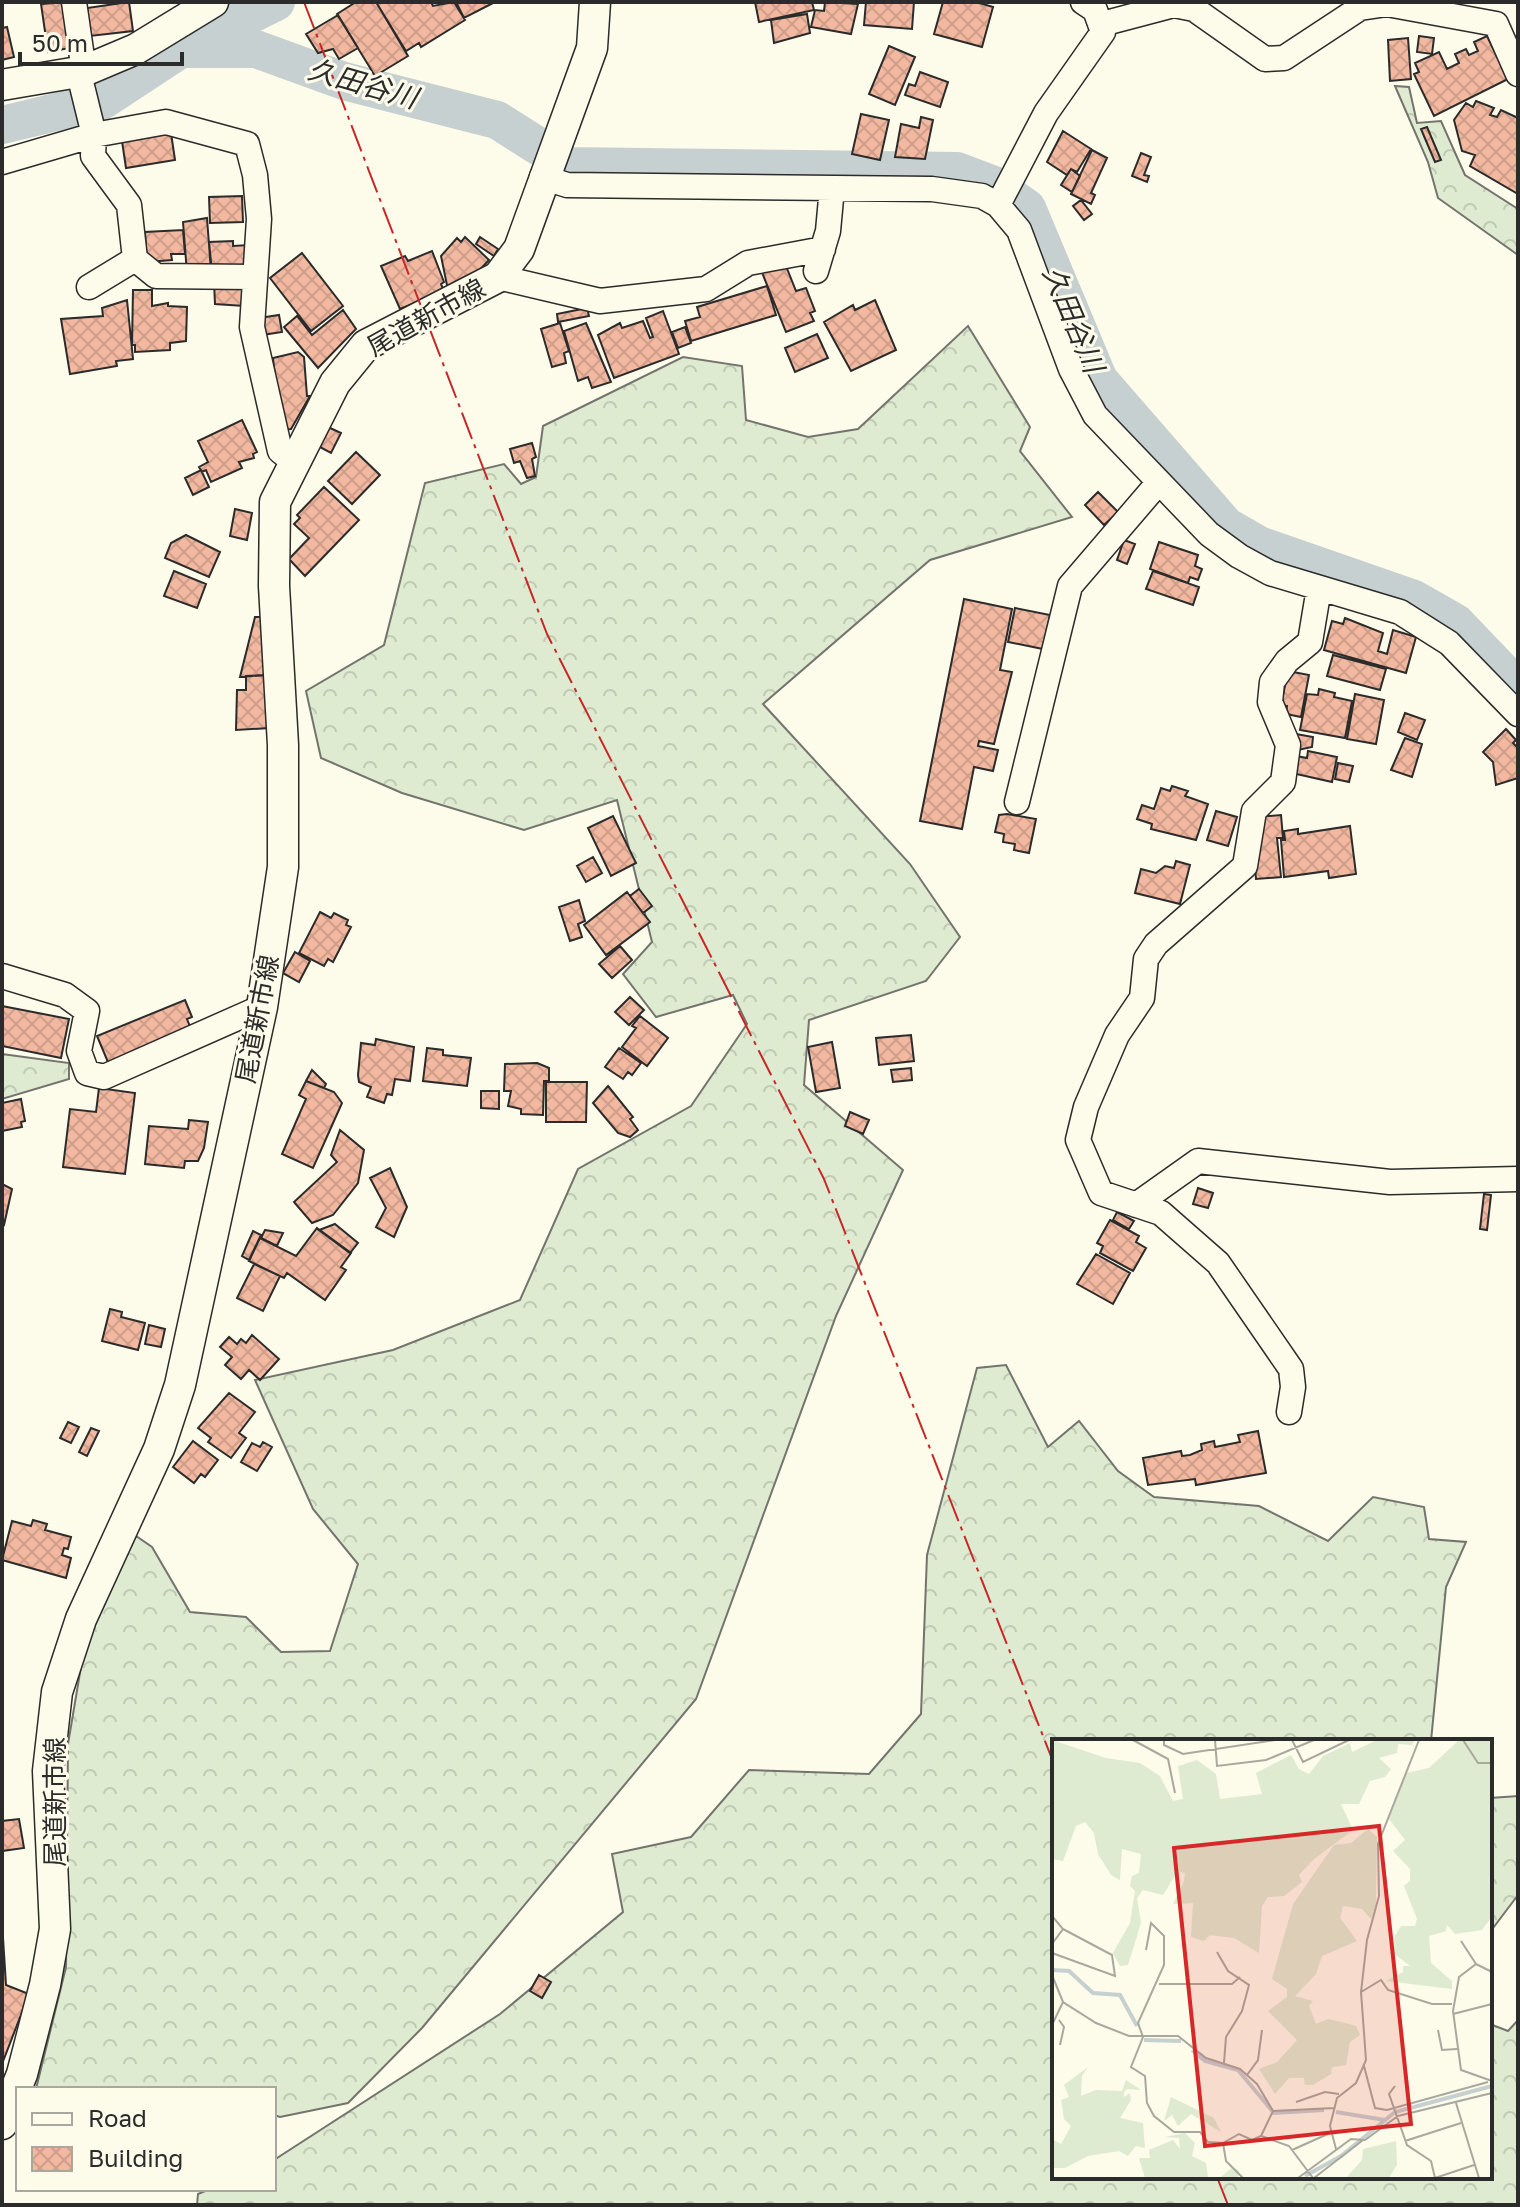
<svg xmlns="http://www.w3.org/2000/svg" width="1520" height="2207" viewBox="0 0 1520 2207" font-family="'Golos Text','Noto Sans JP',sans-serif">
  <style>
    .forest { fill: url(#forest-crowns); stroke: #74746e; stroke-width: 2 }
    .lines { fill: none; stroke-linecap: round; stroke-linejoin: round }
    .river { stroke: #c7d0d0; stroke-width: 38 }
    .building { fill: url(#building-cross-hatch); stroke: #2b2b2b; stroke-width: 2 }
    .minor-casing { stroke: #2b2b2b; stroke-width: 27 }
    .major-casing { stroke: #2b2b2b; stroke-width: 33 }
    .minor { stroke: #fdfbea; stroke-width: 24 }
    .major { stroke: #fdfbea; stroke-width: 30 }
    .power { stroke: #c62828; stroke-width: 2; stroke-dasharray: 28 6 4 6; stroke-linecap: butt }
    .labels { text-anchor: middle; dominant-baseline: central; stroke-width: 6; stroke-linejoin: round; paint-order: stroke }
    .street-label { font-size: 26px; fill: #2b2b2b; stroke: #fdfbea }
    .water-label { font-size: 28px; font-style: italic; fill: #2b2b2b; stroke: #fdfbea }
    .inset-river { fill: none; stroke: #c7d0d0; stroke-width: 4 }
    .inset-road { fill: none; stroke: #a9a89e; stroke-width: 2 }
    .view { fill: #d62828; fill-opacity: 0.15; stroke: #d62828; stroke-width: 4 }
    .inset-edge { fill: none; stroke: #2b2b2b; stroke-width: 4 }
  </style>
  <defs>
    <pattern id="forest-crowns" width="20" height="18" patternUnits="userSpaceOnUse" patternTransform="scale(2)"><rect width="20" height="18" fill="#deebd1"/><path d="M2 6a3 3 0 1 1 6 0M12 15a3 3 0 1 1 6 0" fill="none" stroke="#bfcab4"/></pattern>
    <pattern id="building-cross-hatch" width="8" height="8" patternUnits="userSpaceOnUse" patternTransform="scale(2)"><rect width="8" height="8" fill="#f2b8a0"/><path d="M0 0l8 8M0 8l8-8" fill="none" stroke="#d09e8a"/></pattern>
  </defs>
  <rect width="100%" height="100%" fill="#fdfbea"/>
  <path class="forest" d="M1395 86 1409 87 1417 123 1441 121 1465 175 1518 209V255L1438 198 1428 162Z
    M968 326 1030 427 1020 451 1072 517 930 560 763 704 910 864 960 937 926 981 809 1020 804 1085 903 1170 836 1316 696 1699 422 2028 348 2103 280 2117 274 2115V2089H36L66 1967 68 1744 86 1637 136 1536 152 1547 190 1612 246 1617 281 1652 330 1651 358 1564 313 1509 255 1380 393 1350 520 1300 578 1169 691 1106 747 1024 733 995 656 1017 623 974 652 942 617 800 524 830 402 793 321 758 306 691 384 645 425 483 504 464 521 484 536 477 543 426 683 357 742 366 746 420 808 437 858 429Z
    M2 1054 69 1063V1079L2 1099Z
    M1006 1365 1048 1447 1079 1421 1118 1471 1154 1497 1259 1506 1328 1541 1373 1497 1424 1507 1429 1539 1466 1542 1446 1587 1431 1741H1054V2177H1490V2024L1508 2031 1518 2020V2205H197L198 2194 210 2189H274V2160L500 2014 623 1912 612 1854 691 1837 749 1770 869 1774 921 1714 927 1555 977 1368Z
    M1518 1796V1895L1490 1932V1798Z"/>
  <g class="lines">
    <path class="river" d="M181 49H256L344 81 497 120 538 146
      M2 125 102 101 181 49 276 2
      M558 162 564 166 957 171 994 185 1027 208 1099 380 1226 526 1259 545 1414 599 1456 623 1518 688"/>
  </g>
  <path class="building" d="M68 2 75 47 48 52 41 4Z
    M129 2 133 31 90 36 87 8Z
    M356 2H376L408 56 375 76 337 14Z
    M376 2H431L433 6 454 2 465 20 421 47 419 43 406 51Z
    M456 2H495L464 18Z
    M755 2H812L814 10 759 22Z
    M825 2 858 4 851 34 811 27 815 10 824 11Z
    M866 2H914L912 29 864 25Z
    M943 2H976L993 7 982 47 934 34Z
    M807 14 810 33 774 43 771 20Z
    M338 15 358 48 339 59 333 49 318 53 306 34Z
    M7 27 14 57 2 60V28Z
    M1419 36 1434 38 1432 54 1417 52Z
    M1487 36 1508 79 1434 116 1414 74 1419 72 1415 63 1439 52 1447 69 1459 63 1455 54 1466 49 1469 55 1478 51 1474 42Z
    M1408 38 1411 79 1390 81 1388 40Z
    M889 46 915 57 895 105 869 94Z
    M920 72 948 82 940 107 905 95 909 84 915 86Z
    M1476 101 1494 108 1490 115 1497 117 1501 110 1518 118V194L1470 166 1475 155 1462 151 1454 120 1466 103 1473 107Z
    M861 114 889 120 880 160 852 154Z
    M921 117 933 120 925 159 895 157 901 124 919 128Z
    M1427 127 1441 160 1435 162 1421 129Z
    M1063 131 1091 149 1077 172 1071 169 1067 175 1047 162Z
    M171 133 175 160 126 168 122 141Z
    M1092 150 1107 158 1091 193 1095 195 1091 204 1071 194Z
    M1141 153 1151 157 1144 175 1149 176 1147 182 1132 176Z
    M1071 169 1080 176 1072 192 1061 185Z
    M242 196 243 222 210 223 209 197Z
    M1081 200 1092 214 1084 220 1073 206Z
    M207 218 211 271 187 273 183 222Z
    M183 230 185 254H171L172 260 147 262 145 232Z
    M465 237 489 260 473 277 448 290 441 256 457 238 461 242Z
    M480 237 498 249 494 256 476 244Z
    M233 241V246L249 245 250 267 212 272 209 242Z
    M432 251 444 282 441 284 444 291 400 309 381 266 405 256 408 261Z
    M302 253 343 306 311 331 270 278Z
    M784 261 796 291 806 288 815 311 810 313 814 321 786 332 761 270Z
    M214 282 243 284 244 306 215 304Z
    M767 286 776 315 691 341 685 321 700 317 697 307Z
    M133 290H152V306L168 303V306L187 307 186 341 170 343V350L135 352V345H132Z
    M127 300 133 359 116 361 117 366 70 374 61 319 103 316 102 308Z
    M875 300 896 350 851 371 824 322 853 305 855 310Z
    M587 308 589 316 558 322 557 314Z
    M343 310 356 329 318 368 284 327 297 316 312 335Z
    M663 311 679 354 614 378 598 335 620 323 622 328 643 321 650 338 653 337 646 318Z
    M279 315 282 332 262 335 259 318Z
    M560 323 569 351 564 353 566 363 552 367 541 329Z
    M586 323 611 382 592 388 588 377 578 381 564 331Z
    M685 327 691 343 678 348 672 332Z
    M817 334 828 358 795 372 785 348Z
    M298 352 304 357 307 396H310L291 429 281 430 273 358Z
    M242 420 257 452 253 454 254 458 239 462 242 468 211 482 206 470 202 472 199 467 208 462 198 441Z
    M328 427 341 433 331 453 318 446Z
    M532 443 536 457 532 459 535 476 527 478 520 461 514 463 510 449Z
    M356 452 380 475 352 504 328 481Z
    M201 470 209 487 193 495 185 478Z
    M324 487 359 520 305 576 289 559 309 538 294 524 300 518 297 515Z
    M1098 492 1118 512 1104 525 1085 505Z
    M235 509 252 513 247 540 230 536Z
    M186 535 220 552 209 577 165 558 171 543Z
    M1124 540 1135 544 1127 564 1117 560Z
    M1159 542 1198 555 1195 566 1202 569 1198 580 1190 577 1188 583 1150 569Z
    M174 571 206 584 197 608 164 596Z
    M1153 571 1199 587 1193 605 1146 589Z
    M964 599 1012 609 1000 670 1012 672 994 744 979 741 978 746 998 750 993 771 974 767 962 829 920 821Z
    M1015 608 1050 615 1043 649 1008 642Z
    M255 617H265L267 675 240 677Z
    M1345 618 1383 633 1378 651 1387 654 1393 630 1416 637 1406 673 1324 650 1332 621 1343 624Z
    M1333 655 1386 669 1380 690 1327 676Z
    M1288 671 1309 675 1301 717 1286 714 1287 706 1281 705Z
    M267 675 270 728 236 730 237 690H246V676Z
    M1319 689 1335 693 1334 697 1352 701 1345 738 1300 730 1307 694 1318 695Z
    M1355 694 1384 700 1376 744 1347 739Z
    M1405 713 1425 720 1417 740 1398 732Z
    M1506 729 1516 740 1513 743 1518 748V778L1496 785 1493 762 1483 752Z
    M1296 734 1313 737 1312 747 1293 751Z
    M1405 738 1422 744 1412 777 1391 770Z
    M1308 751 1337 757 1332 782 1292 773 1296 756 1307 758Z
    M1338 763 1353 766 1349 782 1335 779Z
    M1172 786 1188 791 1185 796 1208 804 1196 840 1151 829 1152 824 1137 819 1142 805 1154 809 1161 788 1170 791Z
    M1216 811 1237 817 1228 846 1207 840Z
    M1007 814 1036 819 1029 853 1014 850 1015 844 1003 842 1004 834 995 832 999 815Z
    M1281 815 1283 838H1277L1281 877 1256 879 1253 845 1257 817Z
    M613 816 636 863 611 876 588 828Z
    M1350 826 1356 874 1329 878 1328 871 1284 877 1281 840H1285L1284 831 1298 829V834Z
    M593 857 602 873 586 882 577 866Z
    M1176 861 1190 865 1180 904 1135 893 1141 869 1156 873 1165 866 1174 868Z
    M639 889 652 906 643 913 630 896Z
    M627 892 650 922 606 955 584 925Z
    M579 900 585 921 578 924 582 937 570 941 559 907Z
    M320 912 331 918 334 913 348 920 346 925 351 927 333 962 328 959 324 966 299 953Z
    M620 946 632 960 612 978 599 964Z
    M295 952 310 961 299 982 283 973Z
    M630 997 644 1010 629 1025 615 1012Z
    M185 1000 192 1017 187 1019 193 1034 110 1067 97 1036Z
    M2 1006 69 1019 61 1058 2 1046Z
    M640 1016 668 1038 647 1066 622 1047 636 1028 632 1026Z
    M911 1035 914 1061 879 1065 876 1038Z
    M376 1039 414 1047 410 1081 395 1079 392 1095 387 1094 384 1103 367 1097 371 1087 359 1082 358 1075 361 1043 375 1045Z
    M832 1042 840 1088 816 1092 808 1047Z
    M427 1048 443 1050V1055L471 1058 467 1086 423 1081Z
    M619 1048 641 1063 632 1075 628 1072 623 1079 605 1067Z
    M537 1063 549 1068V1081H544L543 1115 521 1114V1109L508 1106 511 1091H504L505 1064Z
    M911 1068 912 1080 893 1082 891 1070Z
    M312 1070 326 1084 324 1088 306 1081Z
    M306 1081 334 1092 342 1103 313 1168 282 1154 306 1099 299 1095Z
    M546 1082H587L586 1122H546Z
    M608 1086 633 1117 630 1119 638 1130 630 1137 618 1133 593 1103Z
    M99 1088 135 1093 125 1174 63 1167 70 1109 96 1112Z
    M481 1091H499V1109L481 1108Z
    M21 1099 25 1121 21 1122 22 1127 2 1131V1103Z
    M850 1112 869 1120 863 1134 845 1126Z
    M189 1120 208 1122 204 1148 198 1161H185L184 1168 145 1164 149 1126 188 1129Z
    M340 1130 364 1150 358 1183 333 1215 312 1223 294 1202 337 1162 331 1155Z
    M390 1168 407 1207 394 1237 376 1227 386 1208 370 1178Z
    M2 1184 12 1189 4 1225 2 1224Z
    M1198 1188 1213 1193 1208 1208 1193 1204Z
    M1484 1194 1491 1195 1487 1230 1480 1229Z
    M1117 1212 1134 1221 1129 1229 1113 1220Z
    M1110 1220 1139 1236 1136 1242 1146 1248 1133 1271 1100 1253 1103 1246 1097 1243Z
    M335 1224 358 1243 350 1253 319 1230Z
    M317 1228 351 1253 341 1267 346 1270 325 1300 287 1273 284 1278 249 1261 260 1238 296 1256Z
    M265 1230 283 1233 277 1246 261 1238Z
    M253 1231 261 1235 249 1260 242 1256Z
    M1096 1254 1130 1273 1113 1304 1077 1284Z
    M254 1264 280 1276 263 1311 237 1298Z
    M110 1309 122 1312 121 1317 145 1323 138 1350 102 1341Z
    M149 1325 165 1329 161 1347 145 1344Z
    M252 1335 279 1359 260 1380 249 1370 241 1379 225 1365 232 1357 220 1347 229 1337 237 1344 241 1339 246 1343Z
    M229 1393 255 1412 239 1433 246 1438 231 1458 208 1442 211 1438 198 1428Z
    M68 1422 79 1427 71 1443 60 1438Z
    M91 1428 99 1431 87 1456 79 1452Z
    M1258 1431 1266 1473 1196 1485 1195 1479 1148 1485 1143 1458 1181 1451 1182 1456 1190 1455 1202 1450 1201 1444 1214 1441 1215 1447 1240 1442 1238 1435Z
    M193 1441 218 1460 205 1477 201 1474 194 1483 173 1467Z
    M263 1442 272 1447 257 1471 241 1462 252 1443 260 1447Z
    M33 1520 47 1524 45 1530 71 1537 68 1549 64 1548 62 1555 71 1558 66 1578 2 1560 12 1521 31 1526Z
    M19 1819 24 1848 2 1851V1821Z
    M2 1922 6 1985 29 1994 2 2064Z
    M539 1975 551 1982 542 1998 530 1991Z"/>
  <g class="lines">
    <defs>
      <path id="minor" d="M74 2 84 71 81 82 94 135 93 156 129 205 135 259 89 287
        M1102 24 1174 5 1194 9 1265 59 1284 58 1360 8 1387 4 1496 24 1518 74
        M2 162 94 135 166 122 247 144 255 175 259 219 252 327 280 451 294 462
        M542 177 567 185 932 189 982 196 998 205 1019 230 1071 369 1095 415 1209 534 1239 556 1270 573 1400 612 1449 643 1518 714
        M998 205 1046 113 1103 32 1095 10 1083 2
        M135 259 156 276 252 277
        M816 271 828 231 832 188
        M498 277 600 301 706 289 748 263 823 249
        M1017 802 1070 586 1159 482
        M2 976 65 995 87 1011 79 1051 87 1073 104 1077 262 1007
        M1136 1205 1198 1161 1390 1182 1518 1179
        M1289 1412 1293 1387 1291 1369 1218 1263 1161 1213 1101 1193 1078 1140 1086 1107 1117 1035 1142 998 1146 959 1156 944 1245 866 1254 811 1283 782 1288 745 1270 702 1272 682 1287 661 1310 642 1319 588"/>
      <path id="major" d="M2 85 84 71 136 49 213 2
        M2 2124 22 2074 45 1985 55 1929 48 1771 57 1692 81 1619 159 1449 180 1385 262 1007 283 867V745L274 586 275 502 335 383 366 345 498 277 519 249 592 48 595 2"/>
    </defs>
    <use href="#minor" class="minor-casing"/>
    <use href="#major" class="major-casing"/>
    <use href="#minor" class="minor"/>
    <use href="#major" class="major"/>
    <path class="power" d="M304 2 547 634 824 1179 1054 1764
      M1217 2177 1228 2205"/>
  </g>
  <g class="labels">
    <g class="street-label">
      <text transform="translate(426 317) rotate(-29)">尾道新市線</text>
      <text transform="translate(257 1019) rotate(-79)">尾道新市線</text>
      <text transform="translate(54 1802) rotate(-90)">尾道新市線</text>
    </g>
    <g class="water-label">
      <text transform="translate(363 83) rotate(16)">久田谷川</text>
      <text transform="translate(1074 319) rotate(67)">久田谷川</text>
    </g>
  </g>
  <g transform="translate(1052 1739)">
    <rect width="440" height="440" fill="#fdfbea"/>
    <path d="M0 1 54 19 88 24 108 37 121 62 131 60 126 27 145 21 164 35 168 60 210 55 204 34 239 16 247 30 257 35 271 17 298 4 300 13 325 1H363L360 6 346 5 345 14 327 19 339 30 333 38 318 42 307 65H289L301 91 262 120 247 136 250 143 232 157 216 158 210 167 207 214 182 199 158 196 152 202 139 198 141 164 121 165 132 142 133 134 126 132 111 156 91 151 85 159 89 184 76 226 68 227 61 214 78 184 83 152 78 147 80 137 87 134 89 115 70 110 68 141 59 136 46 115 42 94 33 83 24 87 11 122 0 120ZM407 1 440 2V178L430 191 403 195 395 186 394 192 377 197 379 224 400 242V250L334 242 351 233V227H358L340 213 343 197 349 187H363L365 180 352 147 358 142V130L341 112 353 101 337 80 354 34 377 29ZM316 90 325 98 324 165 319 180 310 170 291 167 288 179 305 202 270 217 264 235 243 257 261 262 257 267 264 285 276 280 293 284 304 287 308 296 298 303 294 326 280 328 279 335 261 346H253L252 339H237L223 355 207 330 225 323 245 301 216 272 235 258V250L220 240 241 165 282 106 299 104ZM36 328 30 337 29 357 44 351 70 352 74 341 89 351 75 350 72 353V358L78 354 79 361 68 379 91 384 93 409 84 407 76 417 67 412 36 417 13 429H0V400L9 405 19 387 12 380 9 361 17 358 12 346ZM119 358 162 379 169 393 139 375 126 387 120 376 112 382ZM133 394 143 404 140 417 154 424 156 438H169L181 428 187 432 186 439H93L87 419H98L97 411 121 401 128 410 127 399 113 398ZM344 402 345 426 337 439H294L310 421 311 410Z" fill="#deebd1"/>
    <path class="inset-river" d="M0 231 17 232 41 254 68 256 85 287M92 301 129 302M140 311 153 322 186 331 222 374 272 371M284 373 333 381M253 437 289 417 343 373 440 347"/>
    <path class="inset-road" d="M81 1 116 20 123 54M112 1V6L131 15 223 1M163 1 165 27 214 21 262 1M240 1 251 23 297 1M411 1 426 24H440M0 177 11 190 0 205M409 202 424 225M94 211 99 184 112 197V226L86 284 91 298 79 328 93 337 95 364 102 377 122 393H148L156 403 171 404 187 395 200 401 209 397M165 213 176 232 197 246 190 272 174 298 172 324M0 214 63 237 60 216 11 190M440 233 424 225 407 238 401 272 409 331 440 342M0 236 11 263 44 284 77 297H126L154 319 188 330 205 345 221 372M107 245H180L188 238M309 253 329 241 336 251 380 265H400M401 275 440 265M7 281 12 288 8 306M0 286 11 263M386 291 390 311 405 310M312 327 323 369 335 371 436 343M195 336 206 321 210 291M343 347 337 355 355 406 379 422 383 439M244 363 273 353 287 355M404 364 427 439M221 372 209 397 237 407 261 439M221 372 282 369M353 402 409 384M171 404 174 422 191 439M284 410 278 387 285 359 304 344 314 321 309 253 315 201 327 157 326 105 367 1M240 411 278 394M246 439 299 400 313 401 346 377 440 354M262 439 311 401M383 439 422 426"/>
    <path class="view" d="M327 87 359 385 153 407 122 109Z"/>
    <rect width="440" height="440" class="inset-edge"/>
  </g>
  <rect width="1520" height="2207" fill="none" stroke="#2b2b2b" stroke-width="8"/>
  <rect x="16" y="2087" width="260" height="104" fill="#fdfbea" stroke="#a9a89e" stroke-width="2"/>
  <rect x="32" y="2113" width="40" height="12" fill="#fdfbea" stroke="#a9a89e" stroke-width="2"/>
  <text x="88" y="2127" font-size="24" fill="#2b2b2b">Road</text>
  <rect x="32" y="2147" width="40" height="24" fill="url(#building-cross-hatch)" stroke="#a9a89e" stroke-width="2"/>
  <text x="88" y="2167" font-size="24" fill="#2b2b2b">Building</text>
  <path d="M20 52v12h162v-12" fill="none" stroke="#2b2b2b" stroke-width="4"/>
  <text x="32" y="52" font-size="24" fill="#2b2b2b" stroke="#fdfbea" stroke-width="6" paint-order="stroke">50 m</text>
</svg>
